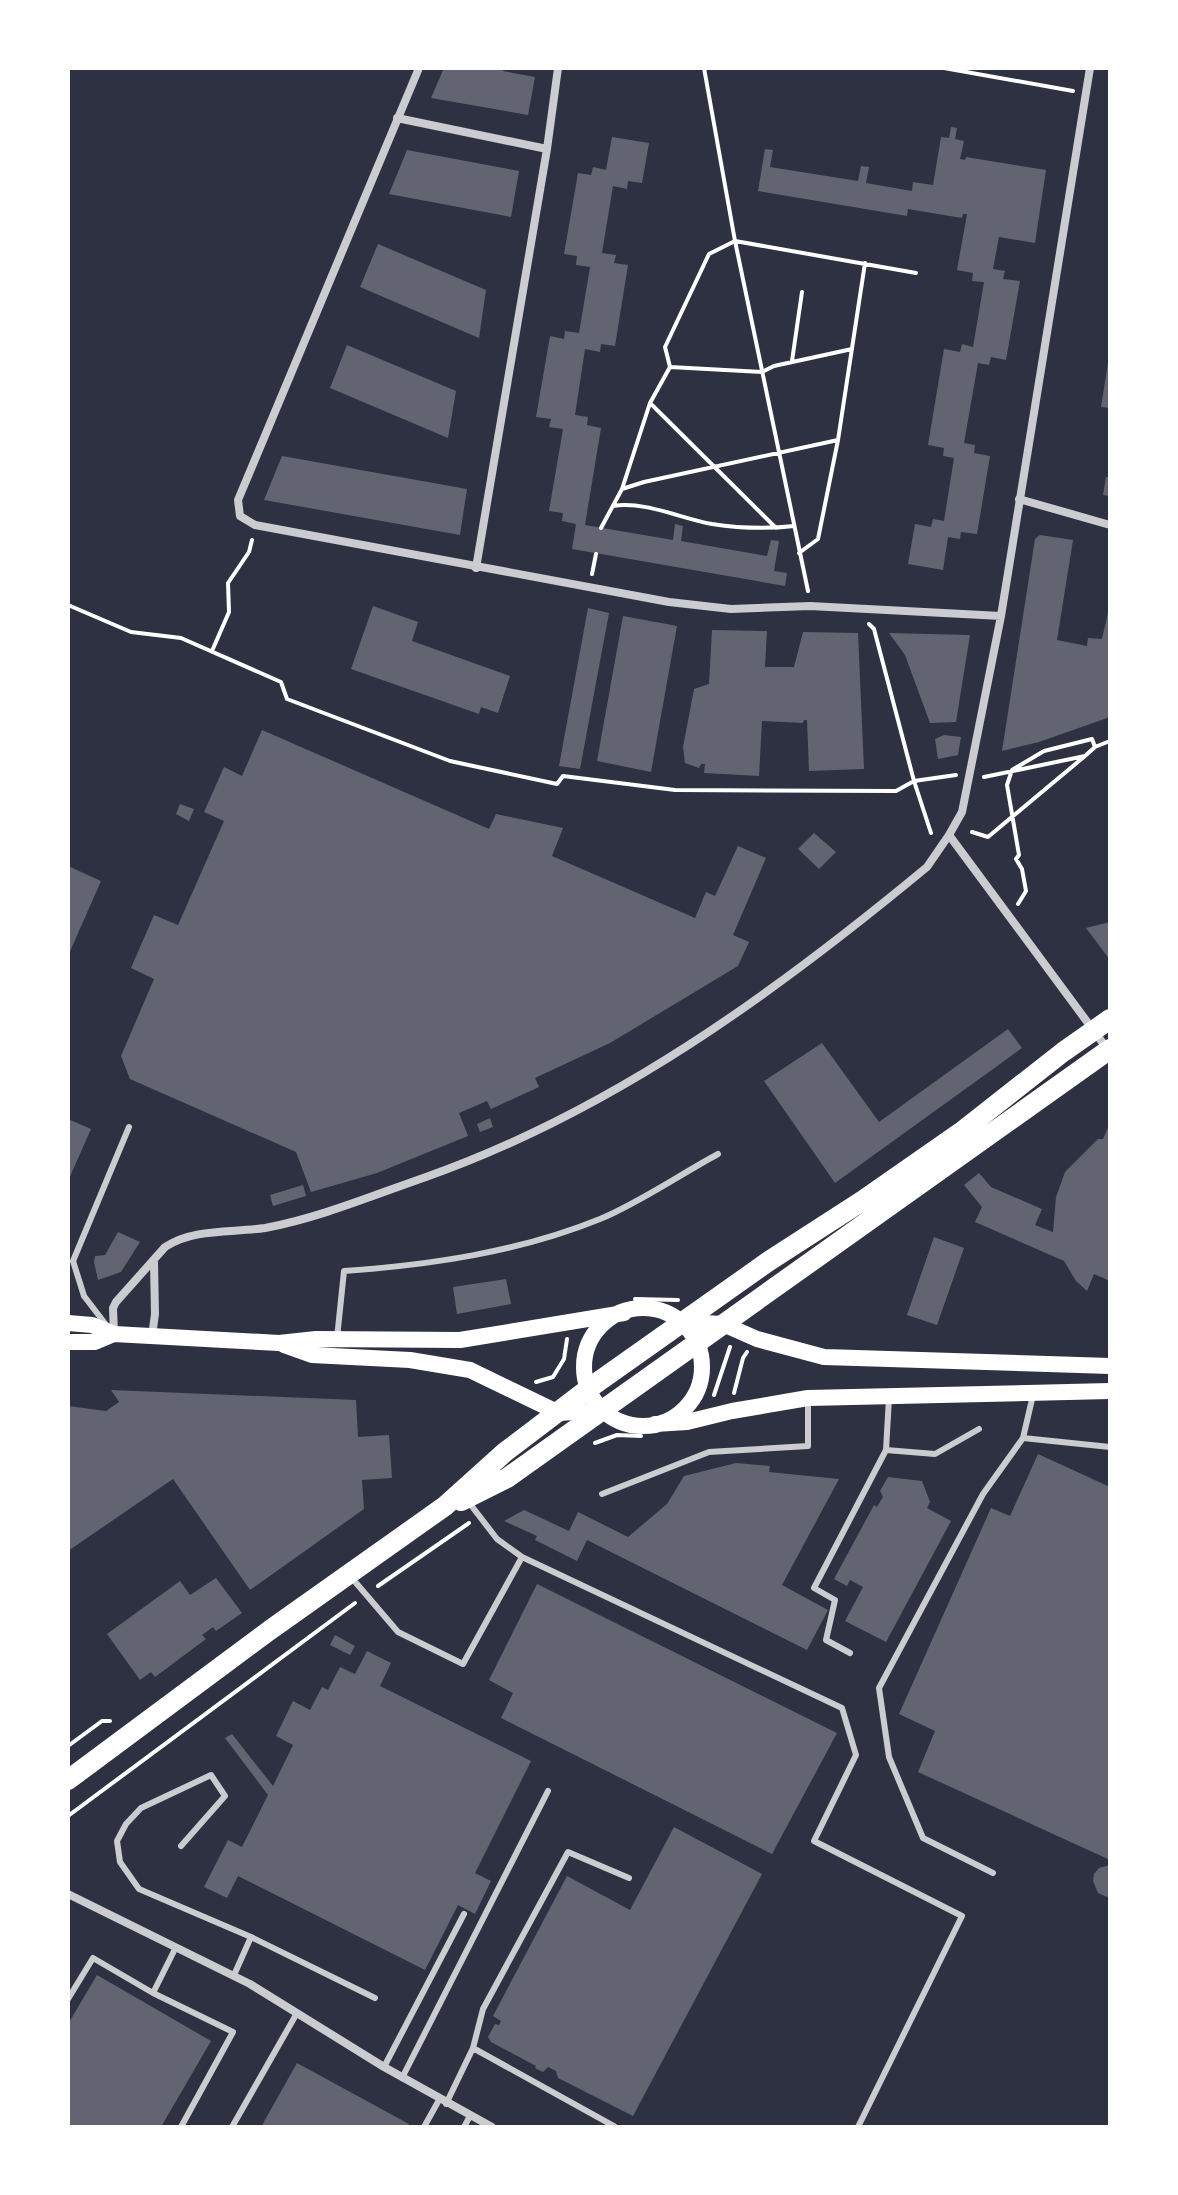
<svg xmlns="http://www.w3.org/2000/svg" width="1178" height="2195" viewBox="0 0 1178 2195" font-family="'Asap Condensed',sans-serif">
  <style>
    .building { fill: #626471 }
    .lines { fill: none; stroke-linecap: round; stroke-linejoin: round }
    .path { stroke: #fff; stroke-width: 4 }
    .service { stroke: #caccd0; stroke-width: 6 }
    .minor { stroke: #caccd0; stroke-width: 8 }
    .secondary { stroke: #fff; stroke-width: 16 }
    .primary { stroke: #fff; stroke-width: 20 }
  </style>
  <rect width="100%" height="100%" fill="#2d3142"/>
  <path class="building" d="M444 68H504L503 71 535 77 528 115 431 98Z
    M951 127 957 128 955 139 964 141 960 159 965 160 966 157 1046 170 1035 243 999 237 993 269 1005 271 1003 279 1020 281 1006 360 991 357 989 365 978 363 964 443 975 445 974 453 990 456 977 534 961 532 960 539 948 537 943 570 908 564 915 524 931 527 933 519 944 521 954 458 943 456 944 448 928 445 944 349 960 352 962 344 973 347 984 282 972 281 973 273 957 270 967 214H963L962 218 908 209 907 216 758 191 765 149 773 150 770 167 858 181 861 166 869 167 866 183 912 191 913 182 933 185 941 137 949 138Z
    M612 137 649 143 642 183 628 181 627 189 613 186 602 253 616 255 614 263 628 265 615 346 601 344 600 352 585 349 575 415 588 417 587 425 601 428 585 525 673 540 675 524 683 526 681 541 767 556 771 540 779 541 774 571 787 573 785 586 572 549 576 524 562 521 563 513 549 511 563 429 549 427 551 419 536 417 550 336 564 339 565 331 579 333 590 267 576 265 577 256 564 254 578 173 591 175 593 167 606 170Z
    M407 150 519 171 511 217 389 194Z
    M378 244 486 290 479 338 360 287Z
    M347 345 456 391 448 438 330 388Z
    M1108 363H1110V408L1101 407Z
    M282 456 467 489 460 535 264 500Z
    M1106 477H1110V496L1103 495Z
    M1040 535 1073 540 1057 640 1087 646 1088 638 1102 639 1110 604V717L1039 742 1002 751 1035 539Z
    M373 606 418 622 412 641 510 676 498 713 481 707 479 714 351 669Z
    M588 608 609 613 580 769 559 766Z
    M623 616 677 626 651 772 597 761Z
    M712 630 767 631 765 667H794L803 632 858 633 864 769 809 771 807 720H804L803 723 762 721 759 776 704 773 705 764H701L699 768 685 763 683 747 694 689 709 684Z
    M889 633 970 635 956 722 930 723 905 655Z
    M262 730 489 829 496 814 563 828 552 856 695 918 706 892 715 896 738 846 766 858 733 935 749 942 738 966 610 1043 535 1078 539 1087 491 1109 487 1101 459 1113 468 1136 377 1173 311 1192 296 1152 130 1079 121 1056 154 979 131 968 154 915 178 925 224 821 204 812 224 767 242 776Z
    M944 735 961 737 958 755 938 759 935 739Z
    M180 804 194 809 189 821 176 814Z
    M814 833 836 852 819 869 798 849Z
    M68 866 101 881 68 956Z
    M1110 922V960L1086 928Z
    M1008 1029 1022 1048 835 1183 764 1081 822 1043 879 1122Z
    M490 1118 493 1127 480 1132 477 1124Z
    M68 1119 91 1129 68 1181Z
    M1110 1123V1281L1094 1274 1087 1291 1076 1281 1064 1261 975 1222 982 1207 964 1185 979 1173 991 1187 1042 1209 1035 1225 1053 1232 1056 1197 1065 1172 1098 1139H1103Z
    M303 1185 306 1196 273 1206 270 1195Z
    M118 1232 140 1242 121 1272 98 1280 94 1262 95 1256 105 1255Z
    M934 1237 964 1248 937 1325 907 1315Z
    M506 1279 511 1304 457 1314 453 1287Z
    M111 1390 356 1400 358 1437 389 1435 392 1478 362 1480 364 1509 250 1590 173 1479 68 1551V1406L106 1411 119 1402Z
    M1038 1454 1110 1487V1860L918 1772 935 1731 899 1714 991 1508 1010 1516Z
    M736 1463 770 1466 769 1472 839 1479 782 1585 828 1610 807 1650 587 1540 577 1561 535 1540 537 1536 504 1521 524 1510 569 1531 578 1512 628 1537 667 1504 684 1476Z
    M888 1477 922 1481 930 1502 927 1508 951 1521 886 1642 845 1621 863 1587 850 1580 847 1586 834 1579 874 1505 877 1507 883 1497 880 1491Z
    M216 1578 242 1613 216 1631 213 1627 202 1635 206 1639 155 1677 151 1672 140 1680 107 1634 180 1581 190 1595Z
    M537 1584 837 1733 772 1854 501 1718 513 1693 489 1680Z
    M335 1635 355 1646 350 1655 330 1645Z
    M367 1651 391 1663 380 1686 531 1761 475 1873 491 1881 475 1914 458 1905 425 1970 238 1876 227 1898 204 1887 228 1840 242 1847 268 1795 225 1738 232 1734 273 1786 293 1745 276 1736 293 1701 310 1710 322 1687 328 1690 340 1667 355 1674Z
    M674 1827 762 1874 633 2116 558 2078 556 2071 548 2067 543 2072 535 2068 536 2066 491 2042 488 2037 495 2024 499 2025 501 2021 493 2016 567 1876 630 1910Z
    M1110 1865V1897H1107L1098 1893 1093 1881 1094 1874 1099 1868Z
    M97 1975 211 2041 161 2127H68V2024Z
    M297 2063 409 2124 407 2127H261Z"/>
  <g class="lines">
    <path class="path" d="M704 68 735 241 808 591
      M944 68 1073 91
      M792 361 802 292
      M670 367 762 372 774 366 852 349
      M650 403 776 528
      M622 489 644 482 838 440
      M613 506C646 501 679 518 712 524 738 528 768 529 794 526
      M601 528 622 489 650 403 670 367 665 347 709 254 735 241 916 273
      M799 553 818 539 838 440 865 263
      M592 574 596 554
      M68 605 131 632 181 638 281 682 287 699 450 761 557 784 563 776 675 790 896 791 914 781 956 775
      M869 624 874 629 914 781 931 833
      M212 651 229 612 228 583 249 552 252 540
      M984 777 1085 756 1095 747 1110 741
      M972 832 988 837 1085 756
      M1018 904 1026 891 1022 869 1016 859 1019 855 1007 785 1012 770 1044 751 1092 739 1095 747
      M635 1299 678 1300
      M536 1382 553 1377 564 1359 567 1339
      M734 1393 743 1358 747 1352
      M714 1395 730 1347
      M595 1443 617 1435 641 1436
      M378 1586 469 1523
      M68 1746 102 1721H110
      M68 1816 355 1603"/>
    <path class="service" d="M107 1326 84 1296 73 1261 129 1127
      M337 1338 344 1271C430 1265 519 1252 600 1219 637 1204 681 1174 718 1154
      M889 1398 886 1450 935 1454 979 1429
      M1023 1438 1110 1447
      M602 1494 709 1452 808 1446V1398
      M467 1500 497 1539 522 1557
      M351 1577 398 1632 463 1664 522 1557 842 1708 856 1755 814 1841 962 1916 858 2127
      M850 1653 826 1640 835 1600 814 1588 886 1450
      M181 1846 225 1796 211 1775 141 1808 126 1824 117 1841 120 1862 139 1889 251 1937
      M993 1873 923 1838 889 1757 879 1688 983 1494 1023 1438 1033 1395
      M176 1947 153 1993 233 2032 181 2127
      M234 1975 251 1937 375 1998
      M68 1999 93 1958 153 1993
      M473 2048 483 2009 568 1852 629 1878
      M384 2067 464 1914
      M402 2078 548 1791
      M446 2104 473 2048 614 2126
      M232 2127 297 2013
      M424 2127 439 2100
      M464 2127 470 2116"/>
    <path class="minor" d="M419 68 238 500 240 516 255 525 669 602 731 609 810 606 1001 616
      M397 118 547 149
      M1019 499 1110 525
      M476 568 547 149 558 68
      M949 835 1108 1050
      M114 1334 113 1308 116 1302 165 1247C194 1228 232 1233 265 1228 319 1218 374 1195 426 1177 613 1111 776 992 927 867L949 835 962 812 1001 616 1090 68
      M152 1336 155 1314 154 1262
      M68 1894 250 1984 384 2067 492 2127"/>
    <path class="secondary" d="M584 1367a59 59 0 1 1 118 0a59 59 0 1 1-118 0Z
      M684 1322 723 1324 757 1339 824 1357 1110 1366
      M68 1323 92 1325 114 1334 279 1343 316 1339 460 1340 624 1313
      M68 1342H95L114 1334
      M284 1345 312 1355 410 1360 470 1370 559 1413 603 1410
      M655 1424 687 1422 732 1411 808 1398 1110 1391"/>
    <path class="primary" d="M461 1501 507 1478 1110 1049
      M68 1780 270 1630 445 1506 505 1452 588 1389 769 1261 862 1201 961 1132 1063 1052 1110 1019"/>
  </g>
  <rect width="1178" height="2195" fill="none" stroke="#ffffff" stroke-width="140"/>
</svg>
